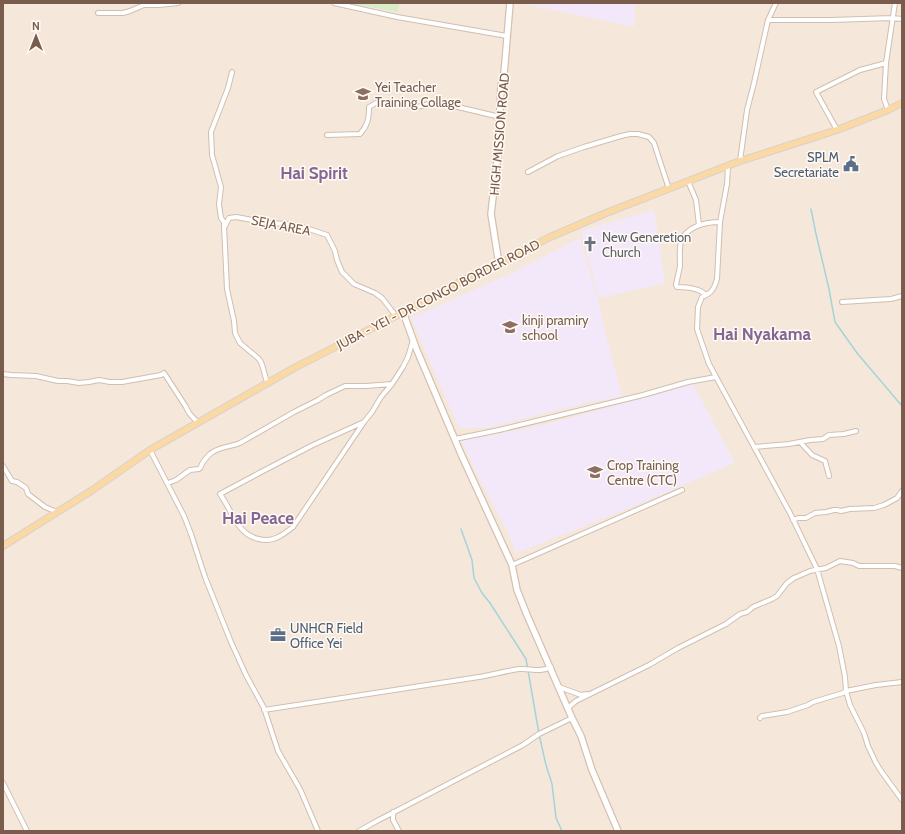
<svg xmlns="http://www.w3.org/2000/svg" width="905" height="834" viewBox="0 0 905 834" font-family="Cabin,sans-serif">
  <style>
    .residential { fill: #f5e8da }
    .education { fill: #f3e8fa }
    .green { fill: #d8ecc9 }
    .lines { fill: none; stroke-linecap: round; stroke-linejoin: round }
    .stream { stroke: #a5d3da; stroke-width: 1.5 }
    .street-casing { stroke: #d1beb0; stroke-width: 6 }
    .secondary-casing { stroke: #d6c0b0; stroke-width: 8 }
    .primary-casing { stroke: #dad1cd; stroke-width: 8 }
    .street { stroke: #fff; stroke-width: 4 }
    .secondary { stroke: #fff; stroke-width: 5.5 }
    .primary { stroke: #fbd9a5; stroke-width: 6 }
    .labels { text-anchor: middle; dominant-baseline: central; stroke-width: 3; stroke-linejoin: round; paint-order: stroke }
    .education-label { font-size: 13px; fill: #785e54; stroke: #fffaf3; text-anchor: start }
    .street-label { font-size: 13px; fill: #7a5c4d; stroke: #fffaf3 }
    .service-label { font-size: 13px; fill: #4e5e75; stroke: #fffaf3; text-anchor: end }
    .worship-label { font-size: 13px; fill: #5b616d; stroke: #fffaf3; text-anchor: start }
    .district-label { font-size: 17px; font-weight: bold; fill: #846695; stroke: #fffaf3 }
  </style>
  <rect width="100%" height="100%" fill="#fdf6ec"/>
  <path class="residential" d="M3 3H902V831H3Z"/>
  <path class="education" d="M520 3H635L634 27Z
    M654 210 665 283 599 298 581 231Z
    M580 238 598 300 606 336 622 396 590 402 487 428H459L411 318 512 273Z
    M693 384 735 463 612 515 516 553 509 535 481 482 461 441 538 426 604 409Z"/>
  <path class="green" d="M347 3H399L398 12Z"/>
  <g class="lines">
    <path class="stream" d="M811 209 816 234 829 289 835 322 857 353 902 406
      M461 529 472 560 474 578 482 593 490 603 526 659 539 734 546 765 552 784 556 818 562 831"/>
    <defs>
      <path id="street" d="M334 3 397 17 507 36
        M98 13H123L130 11 144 5H159L178 3
        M768 20H832L892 18 902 19
        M232 72 228 88 211 132 212 155 221 187 219 204 221 218 224 222V226L227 289 234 321 235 333 240 343 258 358 261 362 263 368 266 379 268 383
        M888 110 884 99 886 63 895 3
        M837 130 816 92 860 70 886 63
        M327 135 360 134C368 125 369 118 369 107L376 103 391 102 417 107 437 102 500 117
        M740 161 747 110 754 83 768 20 776 3
        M728 166 727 184 720 222 717 279C714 289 712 293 702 297L698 307 697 329 709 364 790 513 817 569 839 646 845 677 846 691 850 705 864 733 868 746 876 763 881 771 902 800
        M528 172 558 156 584 147 621 136 630 134H638L649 137 654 143 669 189
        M688 181 696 200 699 225
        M225 226 229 218 236 217 269 223 287 224 303 227 327 235 335 251 337 260 342 272 354 284 375 293 382 298 396 316
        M706 295C699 288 687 287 677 287L676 285C677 279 679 272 680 266 680 258 679 250 681 241 687 226 706 222 720 222
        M842 302 891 299 902 296
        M3 374 11 375 36 376 58 381H67L79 383 89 382 99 380 110 382H122L161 375 164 373 186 407 189 413 198 423
        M364 422 313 445 263 471 220 494C228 505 232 517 240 527 249 539 267 544 280 536 284 534 289 530 293 527L364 422 372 412 381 397 392 384 403 367 408 357 413 340
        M455 439 499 430 643 395 688 382 716 377
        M800 442 812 455 825 461 829 476
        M754 447 789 444 810 440 823 439 829 435 844 434 856 431
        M150 450 184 516 191 534 205 577 231 642 246 675 264 708 278 751 300 789 318 831
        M3 466 12 481 17 482 26 488 28 494 45 507 57 512
        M168 483 176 480 190 470 199 469C201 468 201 466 202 464 204 460 208 456 210 454 217 447 231 447 240 443L294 412 318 400 326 395 345 386H366L392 384
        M793 520 798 518H806L815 513 826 512 834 510H837L841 511 850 509 874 508 884 505 897 498 902 491
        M512 565 682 490
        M559 687 581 695 587 694
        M568 708 576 701 649 665 678 648 726 624 740 614 747 612 753 607 772 599 777 596 787 583 794 578 810 571 826 568 840 561 853 563 859 566H895L902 568
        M264 710 479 677C492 675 505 671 519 669 530 668 540 673 551 667
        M760 718 762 716 787 712 808 705 813 702 843 693 846 691 876 685 902 682
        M3 783 27 831
        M393 812V820L399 831
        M359 831 375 822 523 745 539 734 572 718"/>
      <path id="secondary" d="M499 264 491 214 498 153 501 86 504 74 510 3
        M403 312 416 348 461 454 512 565 517 590 527 615 572 718 581 736 592 770 618 831"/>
      <path id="primary" d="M3 546 91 491 150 450 294 368 433 297 461 281 499 264 548 238 606 213 740 161 837 130 888 110 902 103"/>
    </defs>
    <use href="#street" class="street-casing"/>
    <use href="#secondary" class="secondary-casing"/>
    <use href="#primary" class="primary-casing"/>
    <use href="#street" class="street"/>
    <use href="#secondary" class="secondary"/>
    <use href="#primary" class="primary"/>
  </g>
  <defs>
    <symbol id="university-bare" viewBox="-9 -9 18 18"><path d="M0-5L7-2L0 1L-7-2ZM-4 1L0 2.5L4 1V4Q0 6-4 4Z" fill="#8d6e63" stroke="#fffaf3" stroke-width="2.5" paint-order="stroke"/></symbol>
    <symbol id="civic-bare" viewBox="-9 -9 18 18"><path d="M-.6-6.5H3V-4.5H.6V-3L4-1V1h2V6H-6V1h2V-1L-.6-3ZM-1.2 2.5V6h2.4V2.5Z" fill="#5c6f8a" stroke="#fffaf3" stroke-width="2.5" paint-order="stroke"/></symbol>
    <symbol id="church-bare" viewBox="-9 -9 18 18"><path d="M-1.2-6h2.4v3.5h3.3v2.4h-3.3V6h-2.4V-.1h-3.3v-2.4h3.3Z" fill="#6b7280" stroke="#fffaf3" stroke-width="2.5" paint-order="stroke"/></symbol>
    <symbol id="school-bare" viewBox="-9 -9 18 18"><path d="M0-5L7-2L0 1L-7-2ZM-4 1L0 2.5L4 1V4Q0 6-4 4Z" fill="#8d6e63" stroke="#fffaf3" stroke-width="2.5" paint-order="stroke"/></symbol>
    <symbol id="office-bare" viewBox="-9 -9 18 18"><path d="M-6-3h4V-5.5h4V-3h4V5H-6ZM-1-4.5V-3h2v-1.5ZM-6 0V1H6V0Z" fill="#5c6f8a" stroke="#fffaf3" stroke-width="2.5" paint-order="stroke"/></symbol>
  </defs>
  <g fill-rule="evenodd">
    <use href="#university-bare" x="352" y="83" width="22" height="22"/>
    <use href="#civic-bare" x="840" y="153" width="22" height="22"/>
    <use href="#church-bare" x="579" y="233" width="22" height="22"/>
    <use href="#school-bare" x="499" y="316" width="22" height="22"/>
    <use href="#university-bare" x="584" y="461" width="22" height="22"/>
    <use href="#office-bare" x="267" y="624" width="22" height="22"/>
  </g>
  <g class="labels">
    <g class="education-label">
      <text x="375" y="87">Yei Teacher<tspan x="375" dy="15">Training Collage</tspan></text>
      <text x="522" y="320">kinji pramiry<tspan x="522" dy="15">school</tspan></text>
      <text x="607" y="465">Crop Training<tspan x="607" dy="15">Centre (CTC)</tspan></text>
    </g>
    <g class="street-label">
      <text transform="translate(499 134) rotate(-85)">HIGH MISSION ROAD</text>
      <text transform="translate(281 225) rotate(11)">SEJA AREA</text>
      <text transform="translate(438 294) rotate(-27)">JUBA - YEI - DR CONGO BORDER ROAD</text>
    </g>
    <g class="service-label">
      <text x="839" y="157">SPLM<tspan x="839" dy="15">Secretariate</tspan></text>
      <text x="290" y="628" text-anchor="start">UNHCR Field<tspan x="290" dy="15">Office Yei</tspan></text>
    </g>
    <g class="worship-label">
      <text x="602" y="237">New Generetion<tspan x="602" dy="15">Church</tspan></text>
    </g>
    <g class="district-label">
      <text x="314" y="173">Hai Spirit</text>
      <text x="762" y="334">Hai Nyakama</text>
      <text x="258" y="518">Hai Peace</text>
    </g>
  </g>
  <rect width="905" height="834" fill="none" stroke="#7a5c4d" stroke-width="8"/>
  <g transform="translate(36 36)" stroke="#fffaf3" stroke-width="3" paint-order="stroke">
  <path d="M0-3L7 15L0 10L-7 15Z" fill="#7a5c4d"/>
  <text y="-6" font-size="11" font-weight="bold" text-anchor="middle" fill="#7a5c4d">N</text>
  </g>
</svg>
